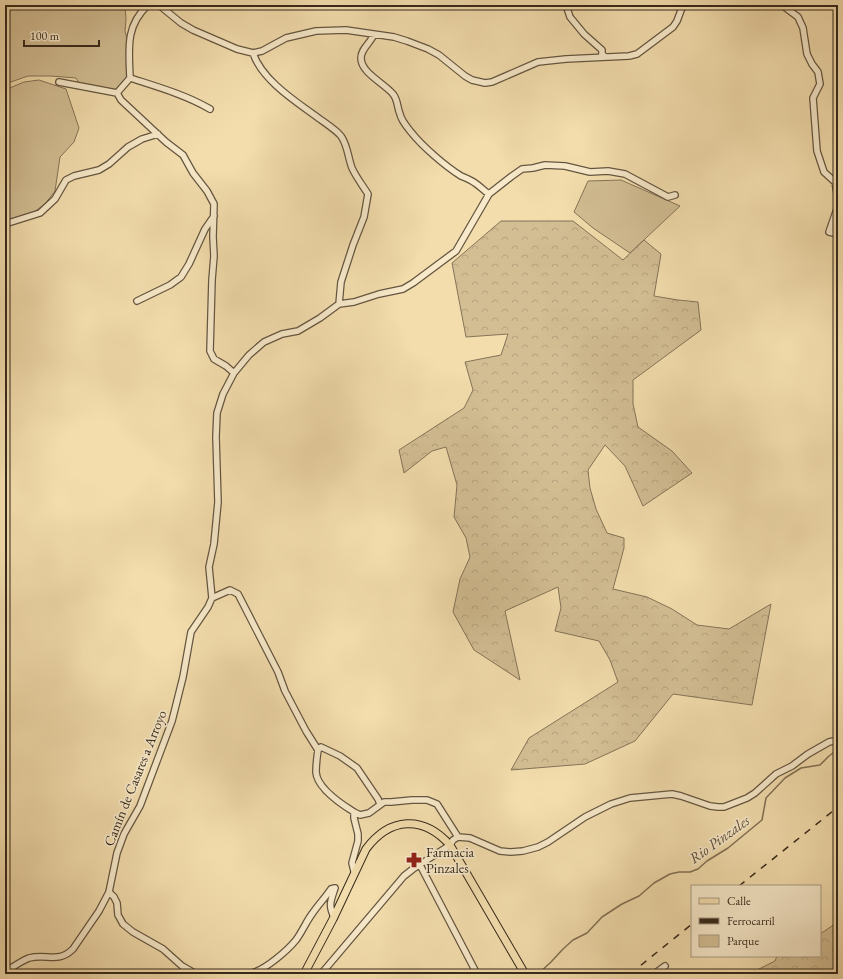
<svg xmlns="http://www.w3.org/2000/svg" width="843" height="979" viewBox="0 0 843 979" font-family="'EB Garamond',serif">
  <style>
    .green { fill: #d3be94; stroke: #847458 }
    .forest { fill: url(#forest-crowns); stroke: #847458 }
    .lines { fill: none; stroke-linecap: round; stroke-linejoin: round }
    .stream { stroke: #817055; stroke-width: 1.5 }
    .minor-casing { stroke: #655640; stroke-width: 8 }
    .major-casing { stroke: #36291b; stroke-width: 9 }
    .minor { stroke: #f7e9ca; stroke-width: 5.5 }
    .major { stroke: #f3ddad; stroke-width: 7 }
    .rail { stroke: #36291b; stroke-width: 1.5; stroke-dasharray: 7 7; stroke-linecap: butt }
    .labels { text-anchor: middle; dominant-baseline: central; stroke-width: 3.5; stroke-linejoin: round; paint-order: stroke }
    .street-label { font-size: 14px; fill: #36291b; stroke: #f7e9ca }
    .poi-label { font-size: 14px; fill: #36291b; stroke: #f7e9ca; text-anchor: start }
    .water-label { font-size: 15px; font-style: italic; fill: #5c4d38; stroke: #f7e9ca }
  </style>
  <defs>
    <pattern id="forest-crowns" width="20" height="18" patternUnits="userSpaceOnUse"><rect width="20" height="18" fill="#d3be94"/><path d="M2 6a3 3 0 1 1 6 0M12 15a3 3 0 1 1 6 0" fill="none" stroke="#b6a37f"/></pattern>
  </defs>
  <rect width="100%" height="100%" fill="#f3ddad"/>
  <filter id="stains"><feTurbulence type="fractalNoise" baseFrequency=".005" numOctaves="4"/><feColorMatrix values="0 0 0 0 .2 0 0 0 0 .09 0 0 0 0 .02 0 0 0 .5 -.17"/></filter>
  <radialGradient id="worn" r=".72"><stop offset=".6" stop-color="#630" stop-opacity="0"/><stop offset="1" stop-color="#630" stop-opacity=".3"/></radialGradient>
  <path class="green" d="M5 5H125L126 19 125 31 127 39 128 78 116 91 79 83 76 78 51 76H28L5 84Z
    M39 80 66 89 79 128 74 142 60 157 55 191 45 204 34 212 5 221V90L24 82Z
    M621 180 680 206 630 253 593 228 574 212 588 181Z"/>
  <path class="forest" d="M501 221H573L623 260 644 240 661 254 654 296 678 300 698 302 701 330 633 380V404L638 427 672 451 692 473 643 506 625 466 605 445 588 470 590 488 596 509 607 533 624 538V548L613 589 647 597 672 609 697 625 729 629 771 604 752 705 673 694 635 741 585 764 511 770 529 738 618 682 610 660 599 641 555 631 561 608 558 587 505 611 520 680 474 650 453 612 460 579 470 557 466 538 454 517 457 485 446 447 432 451 404 473 399 450 464 408 473 390 465 362 501 355 508 334 466 337 452 263Z
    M838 922V974H749L775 961 777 956H820V934Z"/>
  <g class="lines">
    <path class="stream" d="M538 974 551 962 563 949 573 940 587 933 602 917 622 904 639 896 654 883 670 874 679 872H690L698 869 707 861 728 848 762 820 766 798 785 778 801 768 820 765 829 756 838 749"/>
    <defs>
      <path id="minor" d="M159 5 181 23 193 30 237 49 253 53 262 51 286 38 316 31 346 30 394 37 407 41 428 49 439 55 465 76 472 80 485 83 492 82 538 62 566 59 629 56 637 54 673 27 677 21 683 5
        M566 5 570 17 584 34 602 50V54L605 57
        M782 5 798 17 803 28 807 54 812 64 818 72 820 84 813 98 817 151 824 172 835 182 838 199
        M374 34C371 43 361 48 361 58 361 73 384 83 393 94 398 100 397 107 400 114 401 120 407 127 411 132 422 146 445 166 461 176 466 178 471 180 475 183 480 186 484 191 489 194
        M253 53C262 80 295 101 317 117 325 123 335 129 341 136 348 146 348 158 352 168 356 177 363 186 368 194L364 217 353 245 341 282 339 304
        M130 78C158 87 186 95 210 109
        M59 82 117 93
        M117 93 121 100 166 142 183 155 193 173 207 191 214 204 213 237 214 256 212 280 210 351 214 359 226 366 234 373
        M117 93 130 78C129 50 125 26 148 5
        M838 206 829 232 838 234
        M5 224 40 213 55 199 66 180 74 176 99 170 109 164 128 147 142 139 158 134
        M137 301 170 285 181 277 189 264 205 229 214 216
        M212 598 230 590 238 594 278 672 285 691 306 731 318 750
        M354 812C341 804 317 788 316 772 316 765 317 757 318 750L321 747 340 756 357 768 378 799 380 804
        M420 865 477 974
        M354 871 352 863 358 841V834L354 818V812L360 815 369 813 384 802H391L412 800H427L437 804 458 837
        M109 892 114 897 117 903 118 915 123 924 133 932 163 949 182 966 196 974
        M5 972C13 967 21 961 29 958 47 953 58 964 73 949L99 911 109 892 117 853 124 834 140 806 172 721 183 677 191 632 208 607 212 598 209 567 214 544 218 502 216 437 217 413 223 394 234 373 249 355 264 342 282 334 298 331 320 318 339 304 354 302 379 294 403 289 413 283 456 251 489 194 512 176 522 169 533 168 545 165 565 166 590 172 608 171 625 174 668 197 675 195
        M243 974C246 974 249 974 252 973 266 969 287 951 296 940 302 932 306 922 312 914 318 905 325 898 331 889L335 888C331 900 328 905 334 917
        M321 974 404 876 413 869 450 845 453 840 458 837 470 838 500 851 511 852 523 851 538 847 548 842 585 817 611 804 630 798 672 794 681 796 710 806 718 807H724L747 798 755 793 776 774 792 766 808 754 829 742 838 740
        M654 974 665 966"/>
      <path id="major" d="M304 974 333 919 366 849C390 817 423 815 450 845L525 974"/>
    </defs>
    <use href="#minor" class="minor-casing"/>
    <use href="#major" class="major-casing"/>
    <use href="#minor" class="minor"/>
    <use href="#major" class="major"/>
    <path class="rail" d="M739 886 838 807
      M630 974 692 924"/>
  </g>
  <defs>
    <symbol id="pharmacy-bare" viewBox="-9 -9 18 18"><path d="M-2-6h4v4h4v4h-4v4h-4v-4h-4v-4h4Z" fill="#8f2418" stroke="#f7e9ca" stroke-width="2.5" paint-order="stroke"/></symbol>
  </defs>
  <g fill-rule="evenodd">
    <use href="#pharmacy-bare" x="403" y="849" width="22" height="22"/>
  </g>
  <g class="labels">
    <g class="street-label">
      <text transform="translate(135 778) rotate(-68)">Camín de Casares a Arroyo</text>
    </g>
    <g class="poi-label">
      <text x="426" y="852">Farmacia<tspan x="426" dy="16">Pinzales</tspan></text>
    </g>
    <g class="water-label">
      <text transform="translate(719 839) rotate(-36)">Rio Pinzales</text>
    </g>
  </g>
  <rect width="843" height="979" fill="none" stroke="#f3ddad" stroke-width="20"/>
  <rect x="6" y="6" width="831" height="967" fill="none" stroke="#36291b" stroke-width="2"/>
  <rect x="10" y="10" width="823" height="959" fill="none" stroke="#36291b"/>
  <rect x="691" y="885" width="130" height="72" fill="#f7e9ca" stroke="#aa9c84"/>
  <rect x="699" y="898" width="20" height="6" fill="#f3ddad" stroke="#aa9c84"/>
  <text x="727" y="905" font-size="12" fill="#36291b">Calle</text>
  <rect x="699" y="918" width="20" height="6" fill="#36291b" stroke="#aa9c84"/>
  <text x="727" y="925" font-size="12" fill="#36291b">Ferrocarril</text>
  <rect x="699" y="935" width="20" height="12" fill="#d3be94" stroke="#aa9c84"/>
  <text x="727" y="945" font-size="12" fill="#36291b">Parque</text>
  <path d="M24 40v6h75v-6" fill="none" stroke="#36291b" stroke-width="2"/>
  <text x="30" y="40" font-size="12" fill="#36291b" stroke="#f7e9ca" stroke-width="3" paint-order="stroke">100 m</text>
  <rect width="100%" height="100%" filter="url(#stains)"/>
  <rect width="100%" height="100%" fill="url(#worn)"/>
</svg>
